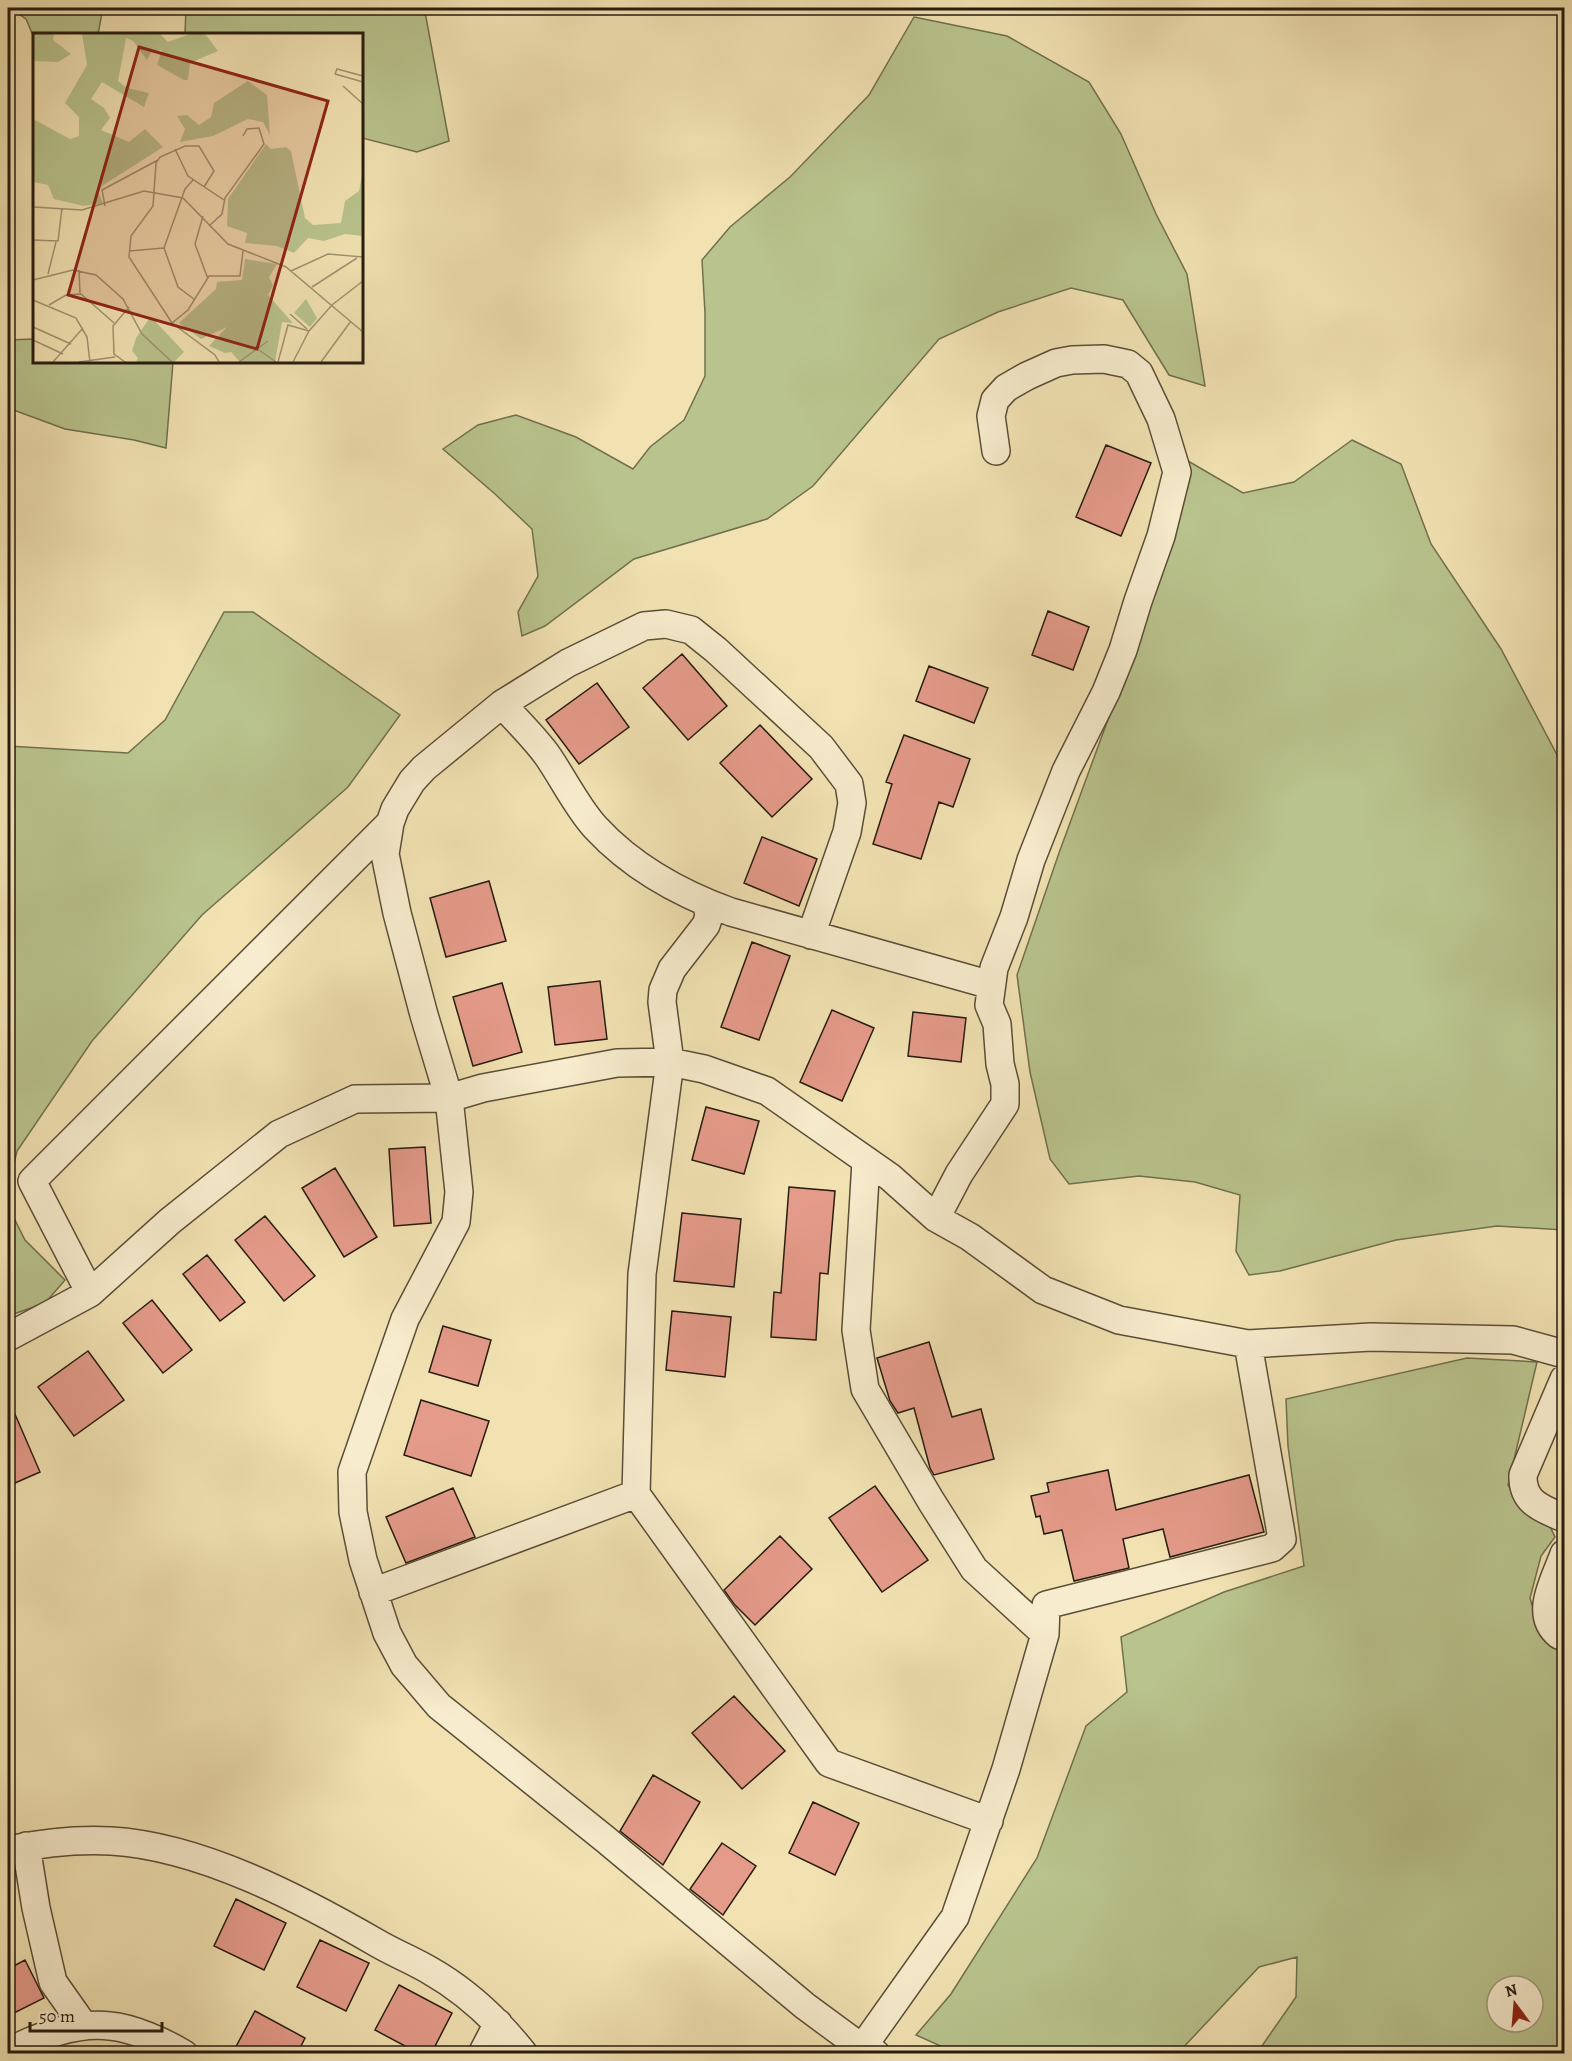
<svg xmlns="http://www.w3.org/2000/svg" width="1572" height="2061" font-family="Alegreya,serif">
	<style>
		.green { fill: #b9c38d; stroke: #70704e; stroke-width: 1.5; fill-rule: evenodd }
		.building { fill: #e59b8a; stroke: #271c10; stroke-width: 1.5 }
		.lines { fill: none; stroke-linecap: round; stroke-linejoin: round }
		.minor-casing { stroke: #5a4e38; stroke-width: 30 }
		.minor { stroke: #f7eccd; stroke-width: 27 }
		.inset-road { fill: none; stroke: #a19371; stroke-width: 1.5 }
		.view { fill: #8f2418; fill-opacity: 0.15; stroke: #8f2418; stroke-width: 3 }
		.inset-edge { fill: none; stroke: #271c10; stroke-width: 3 }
	</style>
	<rect width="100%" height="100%" fill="#f2e2b2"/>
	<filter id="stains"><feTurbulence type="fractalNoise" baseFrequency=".00333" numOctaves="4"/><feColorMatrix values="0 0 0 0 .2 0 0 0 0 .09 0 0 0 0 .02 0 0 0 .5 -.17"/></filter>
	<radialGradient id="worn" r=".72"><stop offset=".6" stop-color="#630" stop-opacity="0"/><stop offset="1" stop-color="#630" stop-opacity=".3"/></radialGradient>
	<path class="green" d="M10 8H103L98 34H34V38L26 19Z
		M186 8H430L425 12 449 141 417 152 362 138V34H185Z
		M914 17 1007 36 1089 82 1121 134 1156 214 1187 274 1205 386 1169 375 1123 300 1071 288 998 312 939 339 813 486 767 519 634 559 545 626 522 636 518 612 538 576 532 529 495 494 443 449 478 425 516 415 576 437 633 469 650 447 684 420 705 376V313L702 260 730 227 790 177 869 95Z
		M34 339V362H173L166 448 134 440 65 429 8 408V340Z
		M1352 440 1401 464 1431 544 1501 649 1564 768V1230L1497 1226 1396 1240 1280 1271 1249 1275 1236 1251 1240 1195 1195 1182 1139 1176 1069 1184 1050 1159 1030 1072 1017 975 1059 853 1157 586 1188 461 1243 493 1294 482Z
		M224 612H253L400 715 348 787 202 915 92 1041 17 1151 8 1189V746L128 753 165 720Z
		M8 1206 25 1240 65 1280 45 1303 8 1316Z
		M1467 1358 1537 1362 1508 1485 1519 1504 1546 1518 1555 1537 1541 1556 1530 1598 1538 1626 1564 1648V2053H1257L1296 1997 1297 1957 1259 1967 1178 2053H956L916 2035 951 1994 1037 1858 1086 1726 1127 1692 1121 1637 1224 1592 1304 1566 1288 1446 1286 1399ZM1497 1986H1533V2022H1497Z"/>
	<path class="building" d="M1106 445 1151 463 1121 536 1076 517Z
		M1048 611 1089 627 1073 670 1032 655Z
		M682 654 727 706 688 740 643 688Z
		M929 666 988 688 974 723 916 701Z
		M597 683 629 727 579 764 546 720Z
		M760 725 812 779 772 817 720 763Z
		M904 735 970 759 953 807 939 802 921 859 873 844 892 784 886 782Z
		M762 837 817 859 799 906 744 883Z
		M489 881 506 941 446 957 430 898Z
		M752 942 790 956 759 1040 721 1027Z
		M600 981 607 1039 555 1045 548 987Z
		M502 983 522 1052 473 1066 453 997Z
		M832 1010 874 1028 842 1101 800 1082Z
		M913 1012 966 1018 961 1062 908 1056Z
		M706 1107 759 1121 744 1174 692 1160Z
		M425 1147 431 1223 394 1226 389 1149Z
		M335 1168 377 1237 344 1257 302 1188Z
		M789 1187 835 1191 828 1274 820 1273 816 1340 771 1337 774 1292 781 1293Z
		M682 1213 741 1219 734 1287 674 1281Z
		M265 1216 315 1276 284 1301 235 1240Z
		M207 1255 245 1302 220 1321 183 1274Z
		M152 1300 192 1350 163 1373 123 1323Z
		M672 1311 731 1317 725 1377 666 1370Z
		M443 1326 491 1340 478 1386 429 1372Z
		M929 1342 952 1417 981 1409 994 1459 934 1475 930 1468 914 1408 898 1413 890 1401 877 1358Z
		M88 1351 124 1400 74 1436 38 1387Z
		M8 1398 40 1472 8 1486Z
		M421 1400 489 1421 471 1476 404 1455Z
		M1108 1470 1116 1510 1249 1475 1264 1532 1170 1557 1163 1529 1123 1539 1129 1568 1074 1581 1062 1530 1044 1534 1040 1516 1036 1517 1031 1496 1049 1492 1047 1483Z
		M875 1486 928 1560 882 1592 829 1518Z
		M453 1488 475 1537 406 1563 386 1517Z
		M780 1536 812 1569 755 1625 734 1604 724 1590Z
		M734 1696 785 1751 742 1789 692 1733Z
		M653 1775 700 1802 663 1865 620 1831Z
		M813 1802 859 1823 835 1875 789 1853Z
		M722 1843 756 1866 723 1915 690 1889Z
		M236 1899 286 1923 264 1970 214 1946Z
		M320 1940 369 1963 346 2011 297 1987Z
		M25 1960 44 1998 8 2016V1969Z
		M399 1985 452 2013 431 2054H420L375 2030Z
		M255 2011 305 2038 297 2054H232Z"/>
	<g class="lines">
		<defs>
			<path id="minor" d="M502 704C517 721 534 737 547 755 563 778 578 809 596 828 633 868 681 894 731 912L991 985
				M707 904 709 916 706 925 672 969 663 990 662 1002 670 1062 642 1274 636 1494 829 1763 989 1821
				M811 935 847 832 852 803 849 784 821 747 716 650 691 630 666 624 644 626 568 663 502 704 424 768 412 781 395 809 390 823 385 854 397 913 424 1015 449 1098 459 1192 456 1222 405 1319 352 1472 353 1512 363 1560 387 1633 404 1665 439 1706 605 1839 805 2006 862 2048 876 2054
				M866 1161 856 1330 865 1389 931 1501 974 1569 1045 1634
				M936 1218 959 1174 1005 1104V1084L1000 1064 997 1024 989 1005 994 968 1014 917 1031 860 1066 771 1106 692 1123 650 1138 601 1161 536 1177 472 1161 419 1139 373 1128 364 1104 359 1072 360 1056 363 1027 376 1006 388 995 400 991 416 996 451
				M90 1293 32 1181 390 823
				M8 1337 90 1293 170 1221 279 1134 355 1099 449 1098 483 1088 617 1063 670 1062 704 1069 767 1091 890 1177 936 1218 970 1237 1043 1290 1119 1320 1248 1344 1371 1337 1513 1340 1564 1354
				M1564 1379 1523 1475C1522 1503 1543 1509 1564 1518
				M373 1592 636 1494
				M1559 1635C1533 1614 1555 1580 1564 1554
				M26 1846 36 1908 53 1982 84 2026
				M8 1850C42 1843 76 1839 111 1841 200 1846 301 1899 377 1943 394 1953 412 1960 429 1970 466 1991 498 2021 524 2054
				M862 2048 955 1917 1006 1769 1045 1634 1046 1605 1272 1548 1282 1539 1248 1344
				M8 2052C37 2037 76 2022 110 2026 133 2028 164 2042 184 2054
				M482 2054 498 2023"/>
		</defs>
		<use href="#minor" class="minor-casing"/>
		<use href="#minor" class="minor"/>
	</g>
	<g transform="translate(33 33)">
		<rect width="330" height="330" fill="#f2e2b2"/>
		<path d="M0 1H21L20 7 38 21 25 29 0 28ZM49 1H127L135 9 157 1H172L185 18 157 30 155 47H151L124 32 129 17 118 19 114 27 100 8 93 5 85 48 94 55 116 60 111 74 69 49 58 66 71 75 77 85 68 97 96 109 112 96 130 114 69 153 65 159 70 170 51 173 21 166 15 152 0 149V86L37 106 46 103V84L32 70 54 32ZM215 48 234 62 237 102 230 89 215 86 180 103 147 109 152 96 144 83 154 82 166 92 178 84 181 70ZM233 111 238 116 253 114 258 118 272 185 280 192 308 190 312 168 326 158 330 138V203L312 201 291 208 275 205 261 220 244 213 212 210 214 200 194 193 195 166ZM212 226 244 231 236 244 240 252 235 262 260 290 249 289 242 329H207L198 319 192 320 176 313 194 294 168 306 146 290 183 256 184 249 209 247ZM273 266 284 285 277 294 261 280ZM116 286 121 287 151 319 141 329H103L105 325 99 318 103 305Z" fill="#b9c38d"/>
		<path class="inset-road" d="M302 41 304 36 330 43M302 41 330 49M310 53 330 71M142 116 155 143 191 167M160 147 152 156 131 215 145 254 162 267M171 154 181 138 166 113H152L127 124 123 130 120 173 98 203 96 224 139 290 182 322 186 329M72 173 69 157 125 127M0 174 49 177 111 158 150 165 195 211 253 234 330 299M170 183 162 211 175 246M176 193 189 181 192 165 231 111 226 95 214 96 210 103M0 207 25 208 29 175M96 218 131 215M46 237 47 260M258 238 295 221 330 224M15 241 23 209M0 247 40 237 63 242 90 266 109 301 139 329M279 254 324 225M0 267 43 285 54 304 57 329M16 272 33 262 48 261 81 290M257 281 274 296M139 290 155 277 176 243H207L210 218M0 294 38 311M0 307 30 321M226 317 243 329M20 329 50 295M46 329 82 324M92 329 81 321 80 293 96 274M206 329 235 308M245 329 255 292 276 298M260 329 276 298 299 272 330 248M288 329 318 288"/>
		<path class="view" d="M106 14 295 68 224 316 35 262Z"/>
		<rect width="330" height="330" class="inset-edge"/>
	</g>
	<rect width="1572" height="2061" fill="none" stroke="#f2e2b2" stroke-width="30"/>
	<rect x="9" y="9" width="1554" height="2043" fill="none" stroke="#271c10" stroke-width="3"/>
	<rect x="15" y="15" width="1542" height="2031" fill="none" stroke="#271c10" stroke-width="1.5"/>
	<g transform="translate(1515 2004) rotate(344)"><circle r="28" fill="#f7eccd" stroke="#a49981" stroke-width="1.5"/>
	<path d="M0-4.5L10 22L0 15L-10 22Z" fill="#8f2418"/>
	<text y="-9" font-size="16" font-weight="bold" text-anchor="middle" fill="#271c10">N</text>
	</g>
	<path d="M30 2022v9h132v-9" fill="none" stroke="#271c10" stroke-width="3"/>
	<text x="39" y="2022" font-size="18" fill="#271c10" stroke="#f7eccd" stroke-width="4.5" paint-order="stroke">50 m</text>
	<rect width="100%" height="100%" filter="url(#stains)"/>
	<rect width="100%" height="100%" fill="url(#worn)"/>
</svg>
